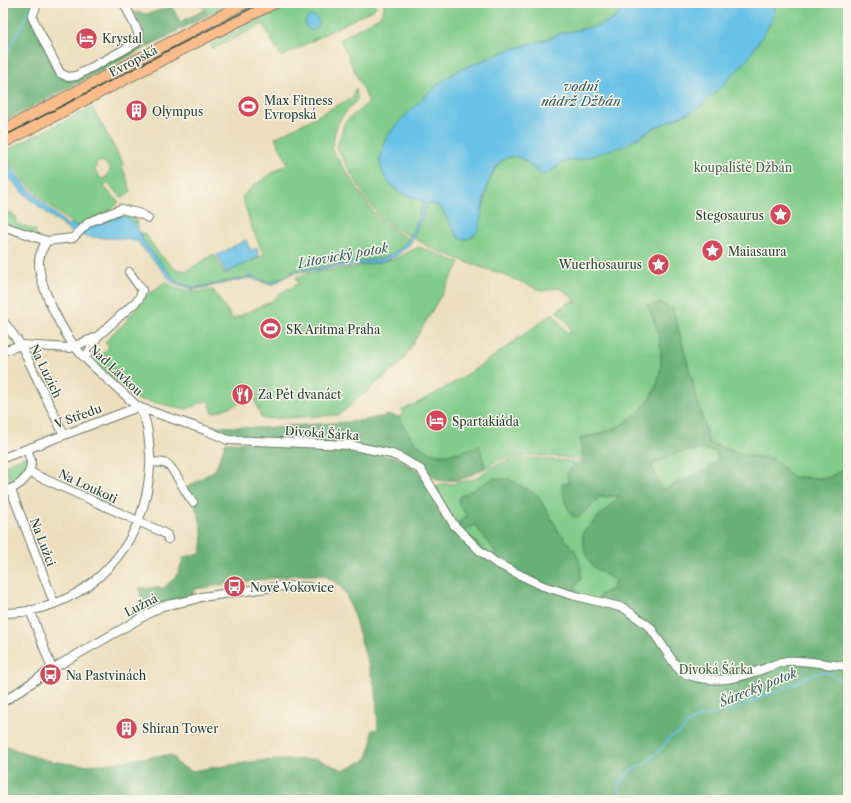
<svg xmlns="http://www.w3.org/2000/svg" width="851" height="803" font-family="'Libre Caslon Text',serif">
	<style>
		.green { fill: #81cc8a; stroke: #50845f; fill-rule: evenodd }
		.forest { fill: #68b076; stroke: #447655; fill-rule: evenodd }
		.water { fill: #68c1e6; stroke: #447f8d }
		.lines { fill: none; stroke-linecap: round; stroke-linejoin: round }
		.stream { stroke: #68c1e6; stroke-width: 1.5 }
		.minor-casing { stroke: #677664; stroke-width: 10 }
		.major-casing { stroke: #677664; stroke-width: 12 }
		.minor { stroke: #fff; stroke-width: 8 }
		.major { stroke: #fabc8b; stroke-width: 10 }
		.tram { stroke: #1f3d34; stroke-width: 1 }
		.labels { text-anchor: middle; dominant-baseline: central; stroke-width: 3; stroke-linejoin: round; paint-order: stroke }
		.poi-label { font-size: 12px; fill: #1f3d34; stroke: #fbf7ec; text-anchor: start }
		.street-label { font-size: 12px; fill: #1f3d34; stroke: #fbf7ec }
		.park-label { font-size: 12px; fill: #38614a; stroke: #fbf7ec }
		.water-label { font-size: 13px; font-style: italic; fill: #315e60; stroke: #fbf7ec }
	</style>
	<rect width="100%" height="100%" fill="#fbf7ec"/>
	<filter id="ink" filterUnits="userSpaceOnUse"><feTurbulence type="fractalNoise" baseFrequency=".025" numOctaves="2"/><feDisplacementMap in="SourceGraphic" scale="8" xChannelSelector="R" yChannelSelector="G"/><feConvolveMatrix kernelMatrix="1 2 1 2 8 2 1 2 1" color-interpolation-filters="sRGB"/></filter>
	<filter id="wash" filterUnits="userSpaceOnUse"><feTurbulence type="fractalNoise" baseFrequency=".012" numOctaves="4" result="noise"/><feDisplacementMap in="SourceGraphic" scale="16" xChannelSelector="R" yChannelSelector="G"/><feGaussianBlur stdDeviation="0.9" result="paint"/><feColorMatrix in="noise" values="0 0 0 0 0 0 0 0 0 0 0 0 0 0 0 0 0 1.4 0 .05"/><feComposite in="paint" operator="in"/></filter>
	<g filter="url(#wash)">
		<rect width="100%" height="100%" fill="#eddfbe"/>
		<path class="green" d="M201 3H231L208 15Z
			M291 3H375L376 6 374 9 281 57 263 24 213 49 211 44Z
			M384 3H628L614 19 597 26 562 33 542 41 511 49 459 70 443 80 421 100 396 125 385 140 380 160 381 167 393 187 399 192 424 202 410 236 390 226 380 218 364 194 349 170 337 147 345 122 369 102 340 39 379 17 384 9Z
			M776 3H848V467L827 478 793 477 773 458 749 456 709 443 673 309 661 303 647 305C652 315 657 326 659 337 670 395 636 429 580 438L583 460C563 457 524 453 505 458 498 460 491 465 485 468L479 445C440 462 418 457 399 417L404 413 401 410C457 387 504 348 553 313L567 333H571L568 323 556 311 571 301 577 303 566 292 562 289 555 288 543 291 497 272 477 266 430 248 413 237 428 203 438 206 441 208 459 238 482 212 489 181 498 164 506 158 515 156 523 159 541 174C544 173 548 173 551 171 562 166 563 158 578 160L636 139 652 129 676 118 772 21Z
			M356 88 357 100C337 121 336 122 332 150L378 219 388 227 409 239C401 250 393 255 380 259L298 270 270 283 253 277 195 288 178 283 156 258 143 240 140 232 145 234 159 254 175 269 186 271 214 254 224 274 264 255 252 228 242 197 253 186 288 163 275 138 352 98Z
			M92 107 124 165 122 166 131 191 123 198 107 183 104 187 119 202 112 209 77 227C48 207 22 182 3 152ZM99 161 101 163 103 161 111 170 107 174 108 175 102 180 94 169 97 167 95 164Z
			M3 199 6 203 4 211 13 214V216L17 217 15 223 36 230V234L3 229Z
			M131 213 138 224 137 226 134 224 135 222 120 217 90 227 89 225 114 215 120 216Z
			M419 247 460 263 402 362 339 415 262 419 254 398 213 413 208 400 187 409 136 399 95 362 109 347 105 343 112 334 124 324 146 296 166 281C176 293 198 293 213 290L233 319 272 301 282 292 298 284 296 277 307 273 356 267 394 259Z
			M699 449 716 451 718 458 708 469 662 490 651 465 676 453Z
			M26 456 28 457 27 473 12 486 5 465Z
			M523 458 583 462 579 517 600 497 620 496 583 532C581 554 599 569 615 581L612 589 600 595 597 603 580 599 574 587 576 552 559 532 538 496 509 479 494 478 459 505 467 516 456 524 435 489 439 484H451L474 479 481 475 488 469 501 463 512 459Z
			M475 525 496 553 492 557 464 531Z"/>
		<path class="forest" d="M6 3H35L30 16 67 80 138 45C149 35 140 23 134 12L147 14 172 7 180 22 205 10 208 15 3 122V10Z
			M661 303 673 309 709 443 749 456 773 458 793 477 827 478 848 467V800H3V773L6 771 3 766V744C36 761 74 768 111 763 130 761 149 756 169 755L175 758 176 763 191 771 258 761 317 759 343 770 366 760 372 743V730L378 729 376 691 353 613 345 592 337 583 324 575H296L195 589 192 597 133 620 130 615 144 608 139 588H164L177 575 184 557 200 554C208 532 196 507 186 488L215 470 226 442 336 446 394 457 419 471 456 524 467 516 459 505V497L494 478 509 479 538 496 559 532 576 552 581 567V579L575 587 580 599 597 603 600 595 612 589 615 581C610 577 595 569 592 565 585 557 582 542 583 532L620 496 600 497 579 517 572 516 565 502 562 484 569 483 567 474 572 465 584 464 580 438C636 429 670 395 659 337 657 326 652 315 647 305ZM699 449 716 451 718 458 708 469 662 490 651 465 676 453ZM475 525 496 553 492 557 464 531Z
			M390 415 399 417C418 457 440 462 479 445L485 468 470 476 459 480 444 481 438 480 424 470 391 453 229 437 210 430V426L262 428 359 421Z"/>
		<path class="water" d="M628 3H776L772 21 747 60 721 87 697 109 652 129 626 145 578 160C564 158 556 169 545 175 534 172 529 160 517 157 488 151 482 210 479 229 474 237 468 241 459 238L441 208 438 206 428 203 410 244 396 256 381 262 297 272 291 274 272 285 249 278 198 289H191L173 283 136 240 134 241C114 236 91 240 72 233 55 219 9 186 3 166 2 163 3 158 3 154 18 182 44 204 68 225L72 223 78 228C93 227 108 220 123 216L135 222 134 224 137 226 143 240 156 258 178 283 195 288 248 277H253L270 283 298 270 380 259C411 249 413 229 424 202L399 192 393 187 386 179 381 168 380 160 385 140 396 125 421 100 443 80 459 70 511 49 542 41 562 33 597 26 614 19Z
			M305 23a7 7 0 1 1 14 0a7 7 0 1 1-14 0Z
			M246 240 251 251 257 248 259 257 226 273 217 255Z"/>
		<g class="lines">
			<path class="stream" d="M3 61 33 3
				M621 800 619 783 631 770 643 765 651 757 661 749 670 738 682 731 688 723 699 717 731 710 787 687 812 674 823 672 831 673 839 679 848 680"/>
		</g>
	</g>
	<g filter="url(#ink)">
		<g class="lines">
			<defs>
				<path id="minor" d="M37 4 32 17 60 73 68 77 76 76 136 43 139 38 138 32 124 3
					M3 226 47 241 73 238 89 222 121 209 141 214 148 218
					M3 321 21 345 64 435
					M3 351 21 345 70 348 97 337
					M85 358 97 337 139 299 142 290 129 272
					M138 407 208 431 228 440 349 445 392 454 403 459 421 470 454 525 479 550 496 563 543 586 572 595 624 608 650 627 676 666C683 674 690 676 700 678 725 683 743 676 766 668 773 665 780 662 787 661 808 659 827 666 848 666
					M3 458 138 407
					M151 462C156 462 162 462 167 464 175 469 185 493 193 502
					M29 472 160 531 167 535 168 539
					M11 490 54 603
					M3 491C17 489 32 477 31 461 30 457 28 453 27 449
					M30 610 52 669
					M3 613C75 613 134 561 147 491 149 479 151 467 150 455 149 440 148 423 141 410 122 391 99 373 81 354 64 336 38 286 39 260 40 253 43 247 47 241
					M3 702 52 669 162 606 192 600 201 597 282 586 310 587"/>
				<path id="major" d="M3 130 245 3
					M3 143 185 48 275 3"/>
			</defs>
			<use href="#minor" class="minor-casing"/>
			<use href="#major" class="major-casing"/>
			<use href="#minor" class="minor"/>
			<use href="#major" class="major"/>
			<path class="tram" d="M3 137 260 3"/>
		</g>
	</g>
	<defs>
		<symbol id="hotel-disc" viewBox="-11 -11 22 22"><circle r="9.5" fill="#d1495b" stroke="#fbf7ec"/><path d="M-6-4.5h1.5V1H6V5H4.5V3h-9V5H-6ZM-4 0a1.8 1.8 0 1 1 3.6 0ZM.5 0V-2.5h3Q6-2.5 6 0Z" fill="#fff"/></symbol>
		<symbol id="stadium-disc" viewBox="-11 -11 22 22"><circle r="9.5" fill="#d1495b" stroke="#fbf7ec"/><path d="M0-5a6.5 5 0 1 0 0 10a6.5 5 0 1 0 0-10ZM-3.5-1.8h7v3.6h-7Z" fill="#fff"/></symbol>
		<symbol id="building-disc" viewBox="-11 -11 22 22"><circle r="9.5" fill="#d1495b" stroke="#fbf7ec"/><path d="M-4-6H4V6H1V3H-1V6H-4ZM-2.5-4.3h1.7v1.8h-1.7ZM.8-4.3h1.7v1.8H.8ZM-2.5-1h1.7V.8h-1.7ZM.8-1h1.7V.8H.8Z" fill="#fff"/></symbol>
		<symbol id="sight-disc" viewBox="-11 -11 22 22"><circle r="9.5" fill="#d1495b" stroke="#fbf7ec"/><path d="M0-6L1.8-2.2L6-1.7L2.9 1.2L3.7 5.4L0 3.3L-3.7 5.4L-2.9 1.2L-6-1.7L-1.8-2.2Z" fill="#fff"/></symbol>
		<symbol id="restaurant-disc" viewBox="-11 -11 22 22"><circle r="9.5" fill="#d1495b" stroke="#fbf7ec"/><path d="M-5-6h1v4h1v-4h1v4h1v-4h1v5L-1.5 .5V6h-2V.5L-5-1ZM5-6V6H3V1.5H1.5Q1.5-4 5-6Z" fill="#fff"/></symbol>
		<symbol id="bus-disc" viewBox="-11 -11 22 22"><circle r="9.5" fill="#d1495b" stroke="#fbf7ec"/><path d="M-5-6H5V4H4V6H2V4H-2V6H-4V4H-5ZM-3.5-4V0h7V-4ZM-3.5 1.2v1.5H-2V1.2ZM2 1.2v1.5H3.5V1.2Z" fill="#fff"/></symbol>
	</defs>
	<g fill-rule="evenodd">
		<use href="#hotel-disc" x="74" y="26" width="25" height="25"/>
		<use href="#stadium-disc" x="236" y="94" width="25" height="25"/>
		<use href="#building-disc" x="124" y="98" width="25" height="25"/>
		<use href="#sight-disc" x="768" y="202" width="25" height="25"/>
		<use href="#sight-disc" x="700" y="238" width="25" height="25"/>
		<use href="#sight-disc" x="646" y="252" width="25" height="25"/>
		<use href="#stadium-disc" x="258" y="316" width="25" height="25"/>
		<use href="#restaurant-disc" x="230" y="382" width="25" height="25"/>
		<use href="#hotel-disc" x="424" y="408" width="25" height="25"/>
		<use href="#bus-disc" x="222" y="574" width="25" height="25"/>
		<use href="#bus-disc" x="38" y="662" width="25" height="25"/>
		<use href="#building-disc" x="114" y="716" width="25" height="25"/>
	</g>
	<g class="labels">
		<g class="poi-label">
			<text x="102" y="38">Krystal</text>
			<text x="264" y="100">Max Fitness<tspan x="264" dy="14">Evropská</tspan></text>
			<text x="152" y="111">Olympus</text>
			<text x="764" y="215" text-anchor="end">Stegosaurus</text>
			<text x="728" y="251">Maiasaura</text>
			<text x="642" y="264" text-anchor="end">Wuerhosaurus</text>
			<text x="286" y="329">SK Aritma Praha</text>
			<text x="258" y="394">Za Pět dvanáct</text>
			<text x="452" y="421">Spartakiáda</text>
			<text x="250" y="587">Nové Vokovice</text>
			<text x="66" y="675">Na Pastvinách</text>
			<text x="142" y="728">Shiran Tower</text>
		</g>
		<g class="street-label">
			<text transform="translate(133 61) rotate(-28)">Evropská</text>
			<text transform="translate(116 370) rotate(43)">Nad Lávkou</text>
			<text transform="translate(46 371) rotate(64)">Na Luzích</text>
			<text transform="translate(78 416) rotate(-20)">V Středu</text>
			<text transform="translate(322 433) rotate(4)">Divoká Šárka</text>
			<text transform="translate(88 486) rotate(25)">Na Loukoti</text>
			<text transform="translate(43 542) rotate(69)">Na Lužci</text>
			<text transform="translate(141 605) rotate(-27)">Lužná</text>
		</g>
		<g class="park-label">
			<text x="743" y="167">koupaliště Džbán</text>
			<text x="716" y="669">Divoká Šárka</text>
		</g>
		<g class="water-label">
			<text x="581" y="86">vodní<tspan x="581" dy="15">nádrž Džbán</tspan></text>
			<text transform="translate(343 255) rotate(-10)">Litovický potok</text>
			<text transform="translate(758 687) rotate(-22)">Šárecký potok</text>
		</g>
	</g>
	<rect width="851" height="803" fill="none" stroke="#fbf7ec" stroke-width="16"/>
</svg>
